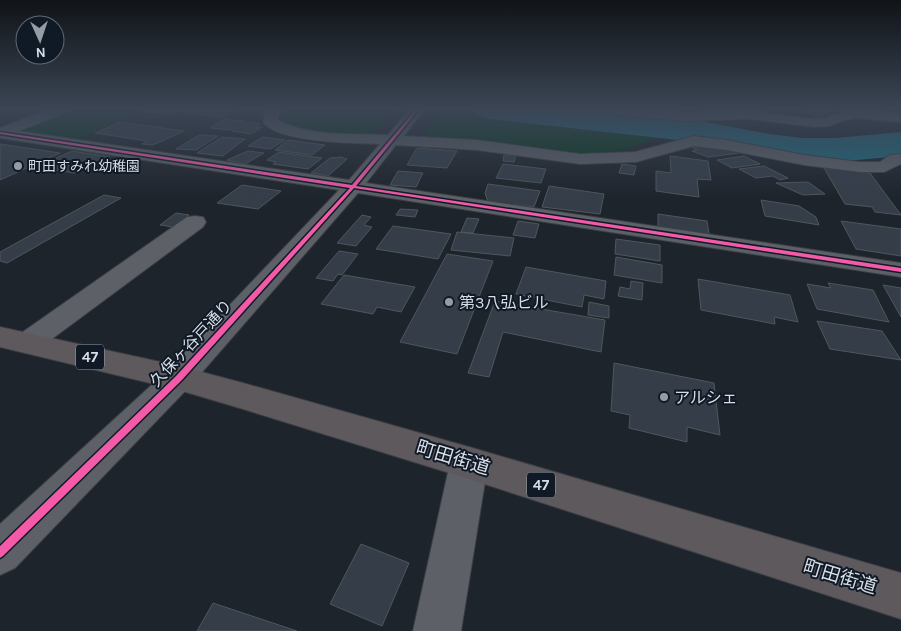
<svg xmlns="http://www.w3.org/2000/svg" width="901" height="631" font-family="Karla,'Noto Sans JP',sans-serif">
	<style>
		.green { fill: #073a1e }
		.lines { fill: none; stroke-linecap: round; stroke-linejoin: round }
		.river { fill: #206a7e; fill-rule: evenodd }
		.building { fill: #343d48; stroke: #51565c }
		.minor-casing { stroke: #3b3f45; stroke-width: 2 }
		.major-casing { stroke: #3b3f45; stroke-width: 2 }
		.minor { fill: #5d6167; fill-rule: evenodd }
		.major { fill: #5d595d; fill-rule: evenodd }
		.cycleway-casing { stroke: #101a26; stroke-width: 3 }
		.cycleway { fill: #f35aa7; fill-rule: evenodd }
		.poi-dot { fill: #969ca5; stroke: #101a26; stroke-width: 2 }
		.labels { text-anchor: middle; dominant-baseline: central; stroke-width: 4; stroke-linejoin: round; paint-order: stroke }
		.far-poi-label { font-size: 14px; fill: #d7dde6; stroke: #101a26; text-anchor: start }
		.shield { fill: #101a26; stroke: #9ba2ac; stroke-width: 1 }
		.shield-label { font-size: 15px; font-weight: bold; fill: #d7dde6 }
		.poi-label { font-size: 16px; fill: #d7dde6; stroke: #101a26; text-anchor: start }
		.street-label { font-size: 16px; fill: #d7dde6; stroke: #101a26 }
		.near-street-label { font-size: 19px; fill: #d7dde6; stroke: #101a26 }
	</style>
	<rect width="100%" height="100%" fill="#1e242b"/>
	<path class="green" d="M69 109H144L75 140 20 132 23 128Z
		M282 109H395L369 138C345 136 302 135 282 122Z
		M441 111 674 132 626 149 600 154H578L512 143 422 137Z"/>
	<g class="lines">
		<path class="river" d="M474 109H588L695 120 770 134 803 138H835L901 132V156L835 162H803L770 158 695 142 490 119 478 116Z"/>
	</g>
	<path class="building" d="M150 109H183L172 114 144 112Z
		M193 109H236L222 117 184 113Z
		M802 109H832L835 111H827L829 112H823L827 114H820L824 116H815Z
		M224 119 244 121 231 130 210 128Z
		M120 122 184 131 153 145 142 144 148 141 95 133Z
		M247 122 260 124 256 127H262L251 134 232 131Z
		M199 135 218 136 196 150 176 149Z
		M222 137 245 139 223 156 197 153Z
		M263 137 285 140 270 149 248 146Z
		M288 140 325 145 312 155 275 150Z
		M0 144 60 153 0 180Z
		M703 146 708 148H730L739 153 708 157 692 151 697 150 692 147Z
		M417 148 457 151 447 168 407 165Z
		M72 151 110 157 74 173 49 169 41 172 30 170Z
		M248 151 264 153 245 164 227 160Z
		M279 152 322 158 308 169 273 164 276 162 267 160Z
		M504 155H516L514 162 503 161Z
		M670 156 708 161 711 180 697 179 699 197 656 191V171L671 173Z
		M744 156 760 164 732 168 717 160Z
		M341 157 347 159 328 176 311 173 330 158Z
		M503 164 546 169 541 183 496 178Z
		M622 164 636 166 634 175 619 173Z
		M764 166 788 178 780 180 773 176 756 178 739 169Z
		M824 168 870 173 901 215 875 212 872 207 845 204Z
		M398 171 423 173 416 187 390 185Z
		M808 182 825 194 803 195 776 183Z
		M488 184 540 191 534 207 488 202 485 193Z
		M242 185 281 191 258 209 217 203Z
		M549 186 604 194 600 214 542 207Z
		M104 195 121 198 7 263 0 261V252Z
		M761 200 799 206 816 217 819 225 765 216Z
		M400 209 418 210 415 217 396 215Z
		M176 213 189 215 173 227 160 225Z
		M658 214 707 221 709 234 658 228Z
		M362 215 371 217 364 225 372 227 356 246 337 243Z
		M467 218 479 219 473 233 461 232Z
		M518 221 539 224 535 238 513 235Z
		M841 221 901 229V256L856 249Z
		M393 226 451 234 438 259 376 249Z
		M457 232 514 238 510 256 451 250Z
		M616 239 660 245V261L615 254Z
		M339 251 358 254 342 275 338 274 333 281 316 278Z
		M447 254 493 261 457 354 400 342Z
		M616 257 662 265V283L614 275Z
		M526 267 606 281 604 299 584 295 582 307 516 294Z
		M344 275 415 287 401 312 377 307 373 314 321 304Z
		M698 279 790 295 798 322 774 317 775 324 701 310Z
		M631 281 643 283 642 300 618 296 620 287 630 289Z
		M828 283 873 290 889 322 817 309 807 284 831 288Z
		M883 285 901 288V317Z
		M495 301 605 320 601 352 503 332 489 377 468 373Z
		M589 302 609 306V318L588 315Z
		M817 321 882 331 901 360 830 349Z
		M614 363 714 383 720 435 687 427V442L629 428 630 415 611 411Z
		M361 544 409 563 382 626 330 604Z
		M213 603 297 631H197Z"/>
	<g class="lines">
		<defs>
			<path id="minor" d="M49 109H69L67 112 19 131 349 180 380 144C354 143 278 143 263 122L266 109H280L278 120C310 137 352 133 388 135L410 109H425L404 136 477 140 580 154 635 152 694 136 727 140 804 155 860 162H880L890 155 901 154V164L884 172H860L804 165 727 150 694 146 636 162 580 164 477 150 396 145 366 183 901 263V277L358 193 190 386 15 568 0 575V524L168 370 339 190 0 138V128Z
				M594 109H647L684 113 750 111 814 119 826 118 833 114 855 110 901 114V122L855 118 842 121 829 126 814 127 750 119 684 121 601 113Z
				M195 216 203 217 206 222 203 227 37 350 27 353 17 350 12 343 17 336 187 217Z
				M469 447 482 452 488 463 461 631H413L450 463 456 452Z"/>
			<path id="major" d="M0 327 179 366 243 383 469 447 901 573V619L469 479 243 409 179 390 0 347Z"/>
		</defs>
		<use href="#minor" class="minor-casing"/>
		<use href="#major" class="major-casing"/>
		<use href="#minor" class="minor"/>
		<use href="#major" class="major"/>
		<defs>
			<path id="cycleway" d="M416 109H419L356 186 901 268V272L354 188 182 380 3 556 0 558V546L176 376 350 188 0 134V132L352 185Z"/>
		</defs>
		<use href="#cycleway" class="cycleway-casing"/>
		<use href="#cycleway" class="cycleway"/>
	</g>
	<linearGradient id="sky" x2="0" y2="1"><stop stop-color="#101418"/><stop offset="0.55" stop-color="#3b4555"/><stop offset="1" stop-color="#3b4555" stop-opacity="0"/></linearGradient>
	<rect width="901" height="198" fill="url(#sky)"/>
	<g class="poi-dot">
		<circle cx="18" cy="166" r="5"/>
		<circle cx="449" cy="302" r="5"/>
		<circle cx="664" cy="397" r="5"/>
	</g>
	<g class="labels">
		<g class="far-poi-label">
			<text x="28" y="166">町田すみれ幼稚園</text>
		</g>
		<g class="shield">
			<rect x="76" y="344.5" width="28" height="25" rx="4"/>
			<rect x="527" y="472.5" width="28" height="25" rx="4"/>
		</g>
		<g class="shield-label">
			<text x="90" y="357">47</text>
			<text x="541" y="485">47</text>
		</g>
		<g class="poi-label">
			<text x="459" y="302">第3八弘ビル</text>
			<text x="674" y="397">アルシェ</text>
		</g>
		<g class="street-label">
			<text transform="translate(191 343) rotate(-47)">久保ヶ谷戸通り</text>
		</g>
		<g class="near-street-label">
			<text transform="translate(453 458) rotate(17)">町田街道</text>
			<text transform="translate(840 577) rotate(17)">町田街道</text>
		</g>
	</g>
	<g transform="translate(40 40) rotate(177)"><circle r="24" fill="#101a26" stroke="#606873"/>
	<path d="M0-4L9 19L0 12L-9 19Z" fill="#969ca5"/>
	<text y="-8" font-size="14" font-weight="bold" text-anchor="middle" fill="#d7dde6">N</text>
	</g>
</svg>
